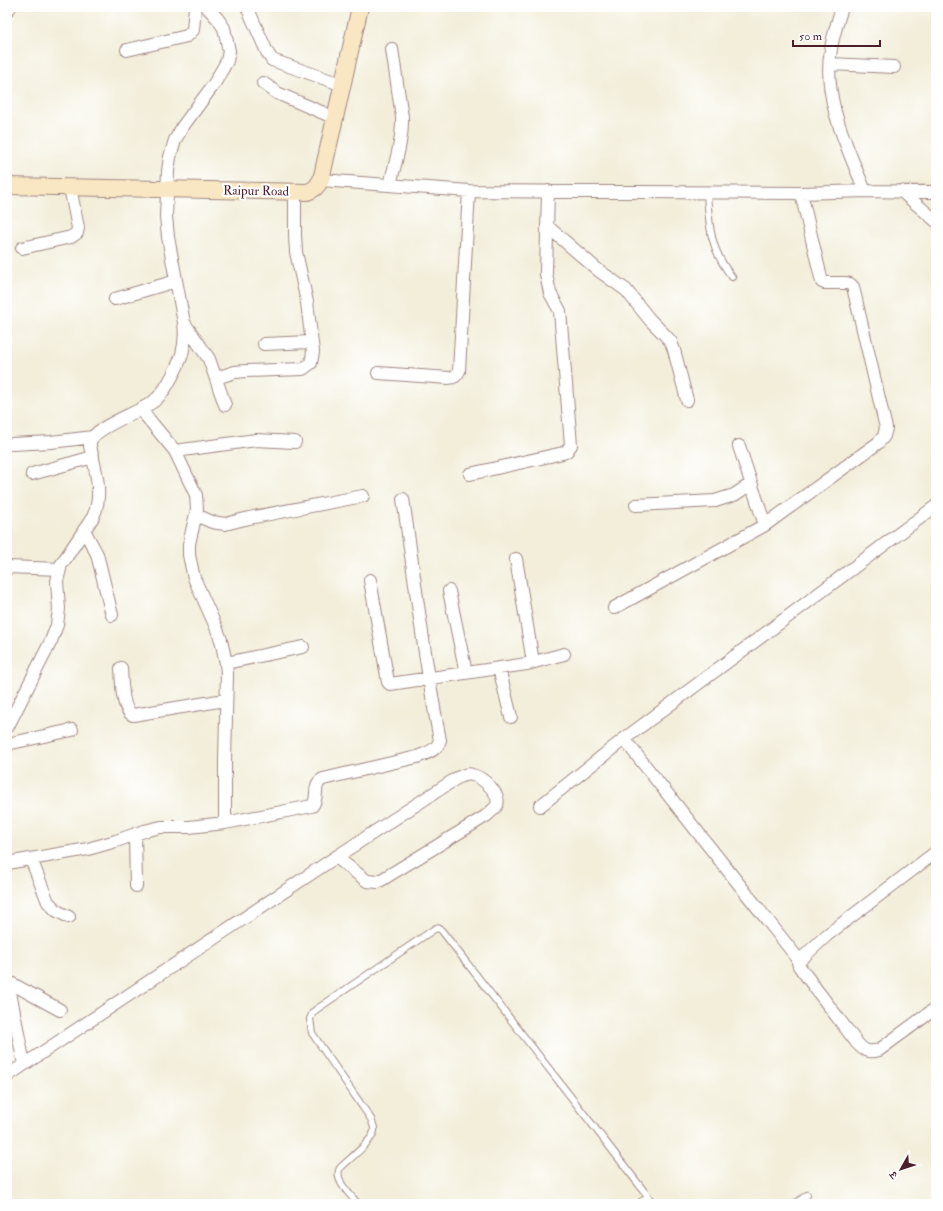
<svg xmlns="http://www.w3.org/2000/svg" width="943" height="1211" font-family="'IM FELL Double Pica','Noto Serif Devanagari',serif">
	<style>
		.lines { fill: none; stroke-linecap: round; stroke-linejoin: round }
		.service-casing { stroke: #9e8682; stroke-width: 8 }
		.minor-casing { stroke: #9e8682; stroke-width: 14 }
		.tertiary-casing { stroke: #9e8682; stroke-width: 16 }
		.secondary-casing { stroke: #9e8682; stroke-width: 18 }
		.service { stroke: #fff; stroke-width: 6 }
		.minor { stroke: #fff; stroke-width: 12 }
		.tertiary { stroke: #fff; stroke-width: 14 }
		.secondary { stroke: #f9e7c3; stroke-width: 16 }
		.labels { text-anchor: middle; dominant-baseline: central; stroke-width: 4; stroke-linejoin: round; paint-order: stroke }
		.street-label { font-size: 13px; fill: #4a1f2b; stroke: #fff }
	</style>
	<rect width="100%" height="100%" fill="#fff"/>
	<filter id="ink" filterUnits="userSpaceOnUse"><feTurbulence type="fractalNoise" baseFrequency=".025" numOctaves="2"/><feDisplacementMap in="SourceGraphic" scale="8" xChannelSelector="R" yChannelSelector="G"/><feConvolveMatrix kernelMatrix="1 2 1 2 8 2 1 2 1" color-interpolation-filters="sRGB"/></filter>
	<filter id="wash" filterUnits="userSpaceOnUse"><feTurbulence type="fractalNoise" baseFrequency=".012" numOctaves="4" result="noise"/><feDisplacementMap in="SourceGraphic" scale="16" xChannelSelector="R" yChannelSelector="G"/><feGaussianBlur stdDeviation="0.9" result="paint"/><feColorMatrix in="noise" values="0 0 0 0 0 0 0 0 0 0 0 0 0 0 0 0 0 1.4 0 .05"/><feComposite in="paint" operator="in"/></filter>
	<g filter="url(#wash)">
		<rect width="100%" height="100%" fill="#f3eeda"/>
	</g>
	<g filter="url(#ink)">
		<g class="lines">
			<defs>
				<path id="service" d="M707 192C709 227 710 249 732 277
					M358 1204C351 1195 333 1180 340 1168 347 1161 373 1141 374 1131 375 1127 372 1123 371 1119L312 1033 310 1019 313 1012 317 1009 436 928 440 929 442 931 654 1204
					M638 1204 648 1197
					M795 1204 807 1195"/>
				<path id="minor" d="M247 7 267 52 272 60 343 85
					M842 7C838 21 833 35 831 49 822 98 847 146 865 191
					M127 50 187 36 193 30 195 7
					M830 64 894 67
					M263 83 277 93 335 118
					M321 180 469 191 801 193 865 191 936 192
					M390 185C395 163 403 140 402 117L392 49
					M901 191 936 221
					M547 226 598 270 626 290 650 320 665 335 671 342 674 350 687 400
					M22 248 71 237 77 233 78 228 70 187
					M115 299 176 281
					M185 324 209 359 225 405
					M264 344 311 342
					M378 373 449 378C454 378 457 376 459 371L469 191
					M216 378 235 372 246 371 303 369 311 363 313 352 307 302 296 252 295 235V192
					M12 444 51 442 93 437
					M739 446 765 525
					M175 451 256 440 295 442
					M32 474 93 457
					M470 474 563 453 567 451 571 445 560 311 550 293 546 274 548 191
					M636 505 715 501 734 495 751 484
					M196 515 212 522 225 524 249 518 363 496
					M84 530 97 554 112 615
					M516 559 533 662
					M7 567 60 569
					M370 580 388 682 390 684 527 664 564 654
					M449 591 466 673
					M614 608 765 525 878 443 884 436 886 428 853 287 850 284 846 283H825L822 282 801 193
					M226 663 303 647
					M121 668C122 680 121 710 133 715L225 700
					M499 668 511 717
					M7 728 51 641 57 625 59 609 57 581 61 565 93 517C104 494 95 469 90 446 90 442 90 440 93 437 103 424 138 413 154 401 161 396 165 389 169 382 181 361 187 347 184 323L168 237 166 216 168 171 170 157 175 140 183 126 214 84 227 61 229 51 224 28 217 18 207 7
					M624 739 799 960
					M7 744 72 730
					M540 806 624 739 936 506
					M225 823 312 806C320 798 311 785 323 779L417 757C426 753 437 751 440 740 424 660 415 580 403 499
					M135 834 136 886
					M936 852 827 935 798 962 799 966 816 989 857 1043C864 1051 869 1053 879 1050L936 1008
					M31 859 48 902 57 911 69 917
					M7 863 88 849 116 841 144 831 161 827H189L225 823V760L227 674 226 663 221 640 216 627 194 578 189 555V544L197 509 196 495 175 451 141 410
					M7 981 60 1010
					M8 982 24 1064
					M7 1076 336 857 457 778C462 776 467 773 472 775 482 777 501 793 497 805 495 809 489 813 486 816L378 882 367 881 336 857"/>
				<path id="tertiary" d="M7 9 9 7"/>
				<path id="secondary" d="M7 186 307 192C314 190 317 187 321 180L360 7"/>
			</defs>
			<use href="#service" class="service-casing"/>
			<use href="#minor" class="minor-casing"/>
			<use href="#tertiary" class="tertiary-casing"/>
			<use href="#secondary" class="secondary-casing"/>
			<use href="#service" class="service"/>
			<use href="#minor" class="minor"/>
			<use href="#tertiary" class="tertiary"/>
			<use href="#secondary" class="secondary"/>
		</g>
	</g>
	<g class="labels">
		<g class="street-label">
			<text transform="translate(256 191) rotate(1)">Raipur Road</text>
		</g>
	</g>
	<rect width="943" height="1211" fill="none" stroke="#fff" stroke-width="24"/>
	<g transform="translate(901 1169) rotate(231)" stroke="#ffffff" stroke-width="3" paint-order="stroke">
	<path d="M0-3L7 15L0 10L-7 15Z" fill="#4a1f2b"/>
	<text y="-6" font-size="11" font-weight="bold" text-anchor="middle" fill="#4a1f2b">उ</text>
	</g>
	<path d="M793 40v6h87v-6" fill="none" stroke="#4a1f2b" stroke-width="2"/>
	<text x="799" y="40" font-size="12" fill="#4a1f2b" stroke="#ffffff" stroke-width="3" paint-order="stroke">50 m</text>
</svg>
